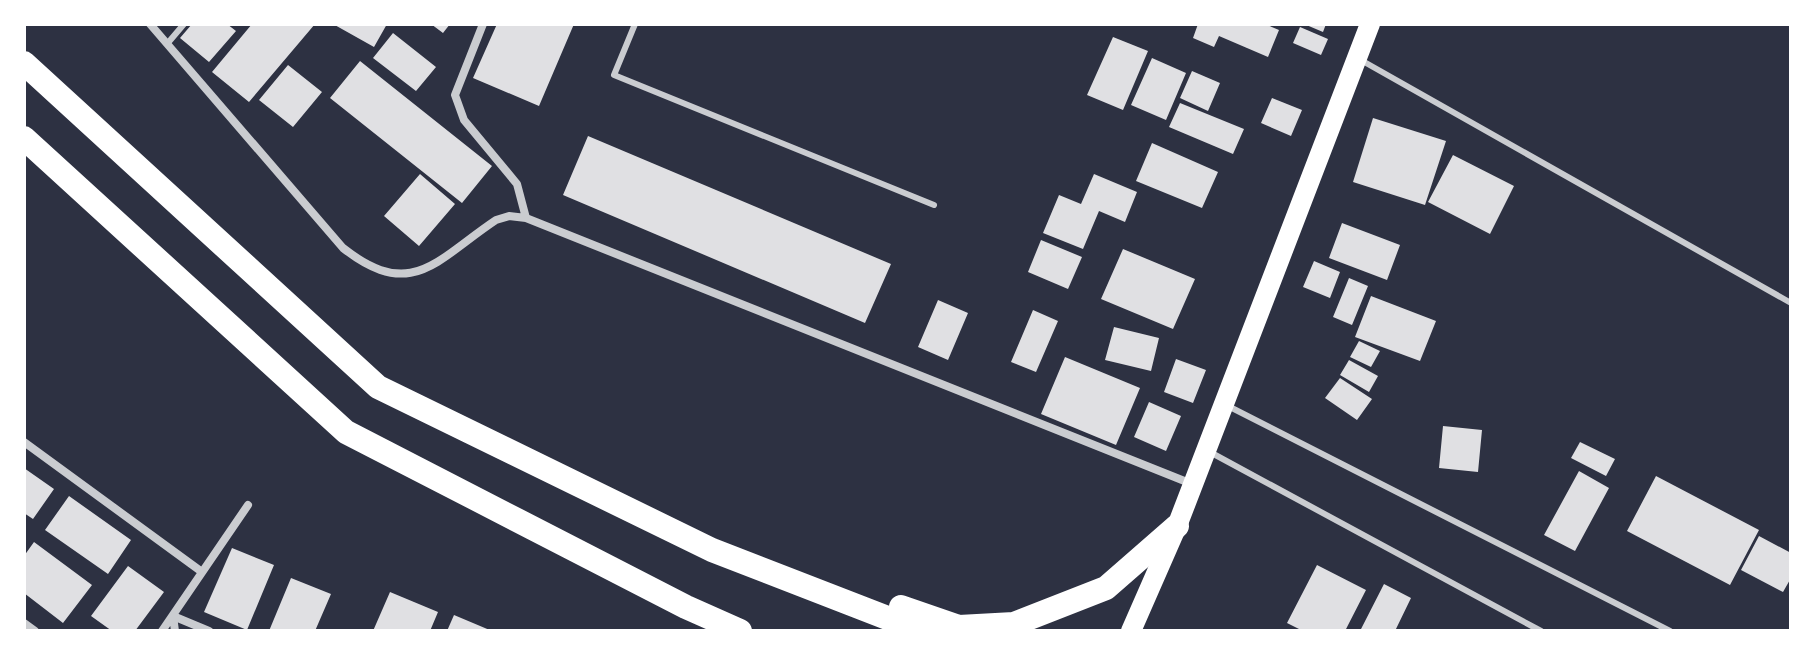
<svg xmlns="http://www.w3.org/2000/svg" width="1815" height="655" font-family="'Space Grotesk',sans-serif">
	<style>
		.building { fill: #e0e0e3 }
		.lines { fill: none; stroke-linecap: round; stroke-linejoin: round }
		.service { stroke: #caccd0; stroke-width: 6 }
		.minor { stroke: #caccd0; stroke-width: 8 }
		.primary { stroke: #fff; stroke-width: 20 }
		.motorway { stroke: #fff; stroke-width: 24 }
	</style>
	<rect width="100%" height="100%" fill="#2d3142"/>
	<path class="building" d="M192 24H227L236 31 209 62 180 38Z
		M252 24H315L249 102 212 72Z
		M333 24H387L374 47Z
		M431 24H450L443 33Z
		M497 24H574L539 106 473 78Z
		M1198 24H1265L1279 30 1268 57 1219 36 1214 47 1193 38Z
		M1304 24H1326L1323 32Z
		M1300 27 1328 39 1321 55 1293 43Z
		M393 33 436 67 416 91 373 58Z
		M1113 37 1148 51 1123 110 1087 95Z
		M1152 58 1186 73 1166 120 1131 105Z
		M360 61 492 166 462 203 330 98Z
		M288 65 322 92 293 127 259 100Z
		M1192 71 1220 83 1208 111 1180 98Z
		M1272 98 1302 110 1291 136 1261 123Z
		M1180 103 1244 129 1233 154 1169 127Z
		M1373 118 1446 141 1425 205 1353 182Z
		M588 136 891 264 865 323 563 195Z
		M1152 143 1218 172 1202 208 1136 181Z
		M1453 155 1514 186 1490 234 1428 202Z
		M420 174 455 204 419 246 384 216Z
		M1094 174 1137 192 1125 222 1099 211 1083 249 1043 233 1059 195 1081 204Z
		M1342 223 1400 245 1387 280 1329 258Z
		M1041 240 1082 257 1068 289 1028 272Z
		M1123 249 1195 279 1173 329 1101 299Z
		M1314 261 1340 272 1330 298 1303 287Z
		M1349 278 1368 286 1352 325 1333 317Z
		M1371 296 1436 321 1420 361 1355 337Z
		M938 300 968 313 948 360 918 347Z
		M1033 310 1058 321 1036 372 1011 362Z
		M1114 327 1159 338 1151 371 1105 360Z
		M1359 341 1380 351 1371 367 1350 357Z
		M1065 357 1140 388 1116 445 1041 414Z
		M1176 359 1206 370 1193 403 1164 392Z
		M1349 360 1378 376 1369 392 1340 375Z
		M1340 378 1372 399 1357 420 1325 398Z
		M1149 402 1181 416 1166 451 1134 437Z
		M1443 426 1482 430 1478 472 1439 468Z
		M1580 442 1615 459 1606 476 1571 458Z
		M24 468 54 489 33 519 24 513Z
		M1579 471 1609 488 1575 551 1544 535Z
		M1656 476 1759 530 1730 585 1627 531Z
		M69 496 131 540 108 574 45 530Z
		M1759 536 1791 553V578L1783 592 1741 570Z
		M34 542 92 585 63 623 24 593V556Z
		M232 548 274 565 247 630 204 612Z
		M1317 565 1366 590 1345 631H1303L1287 623Z
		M128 566 164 592 135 631H112L91 616Z
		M291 578 331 594 315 631H269Z
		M1384 584 1411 598 1395 631H1360Z
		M390 592 438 612 430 631H373Z
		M454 615 492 631H447Z"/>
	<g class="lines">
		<path class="service" d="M635 24 614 75 934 205
			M167 44 184 24
			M1359 59 1791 303
			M1226 405 1670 631
			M1208 451 1541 631"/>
		<path class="minor" d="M150 24 343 248C412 302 436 260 496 220L509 216 526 218 1192 484
			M483 24 455 95 464 120 517 184 526 218
			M24 442 202 572
			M24 623 35 631
			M162 631 248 505
			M175 631 173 616 209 631"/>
		<path class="primary" d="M1131 631 1177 526 1370 24"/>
		<path class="motorway" d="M24 63 378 387 712 550 921 631
			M24 138 346 432 686 607 740 631
			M901 607 959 627 1014 624 1106 588 1177 526"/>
	</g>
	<rect width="1815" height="655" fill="none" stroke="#ffffff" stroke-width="52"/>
</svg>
